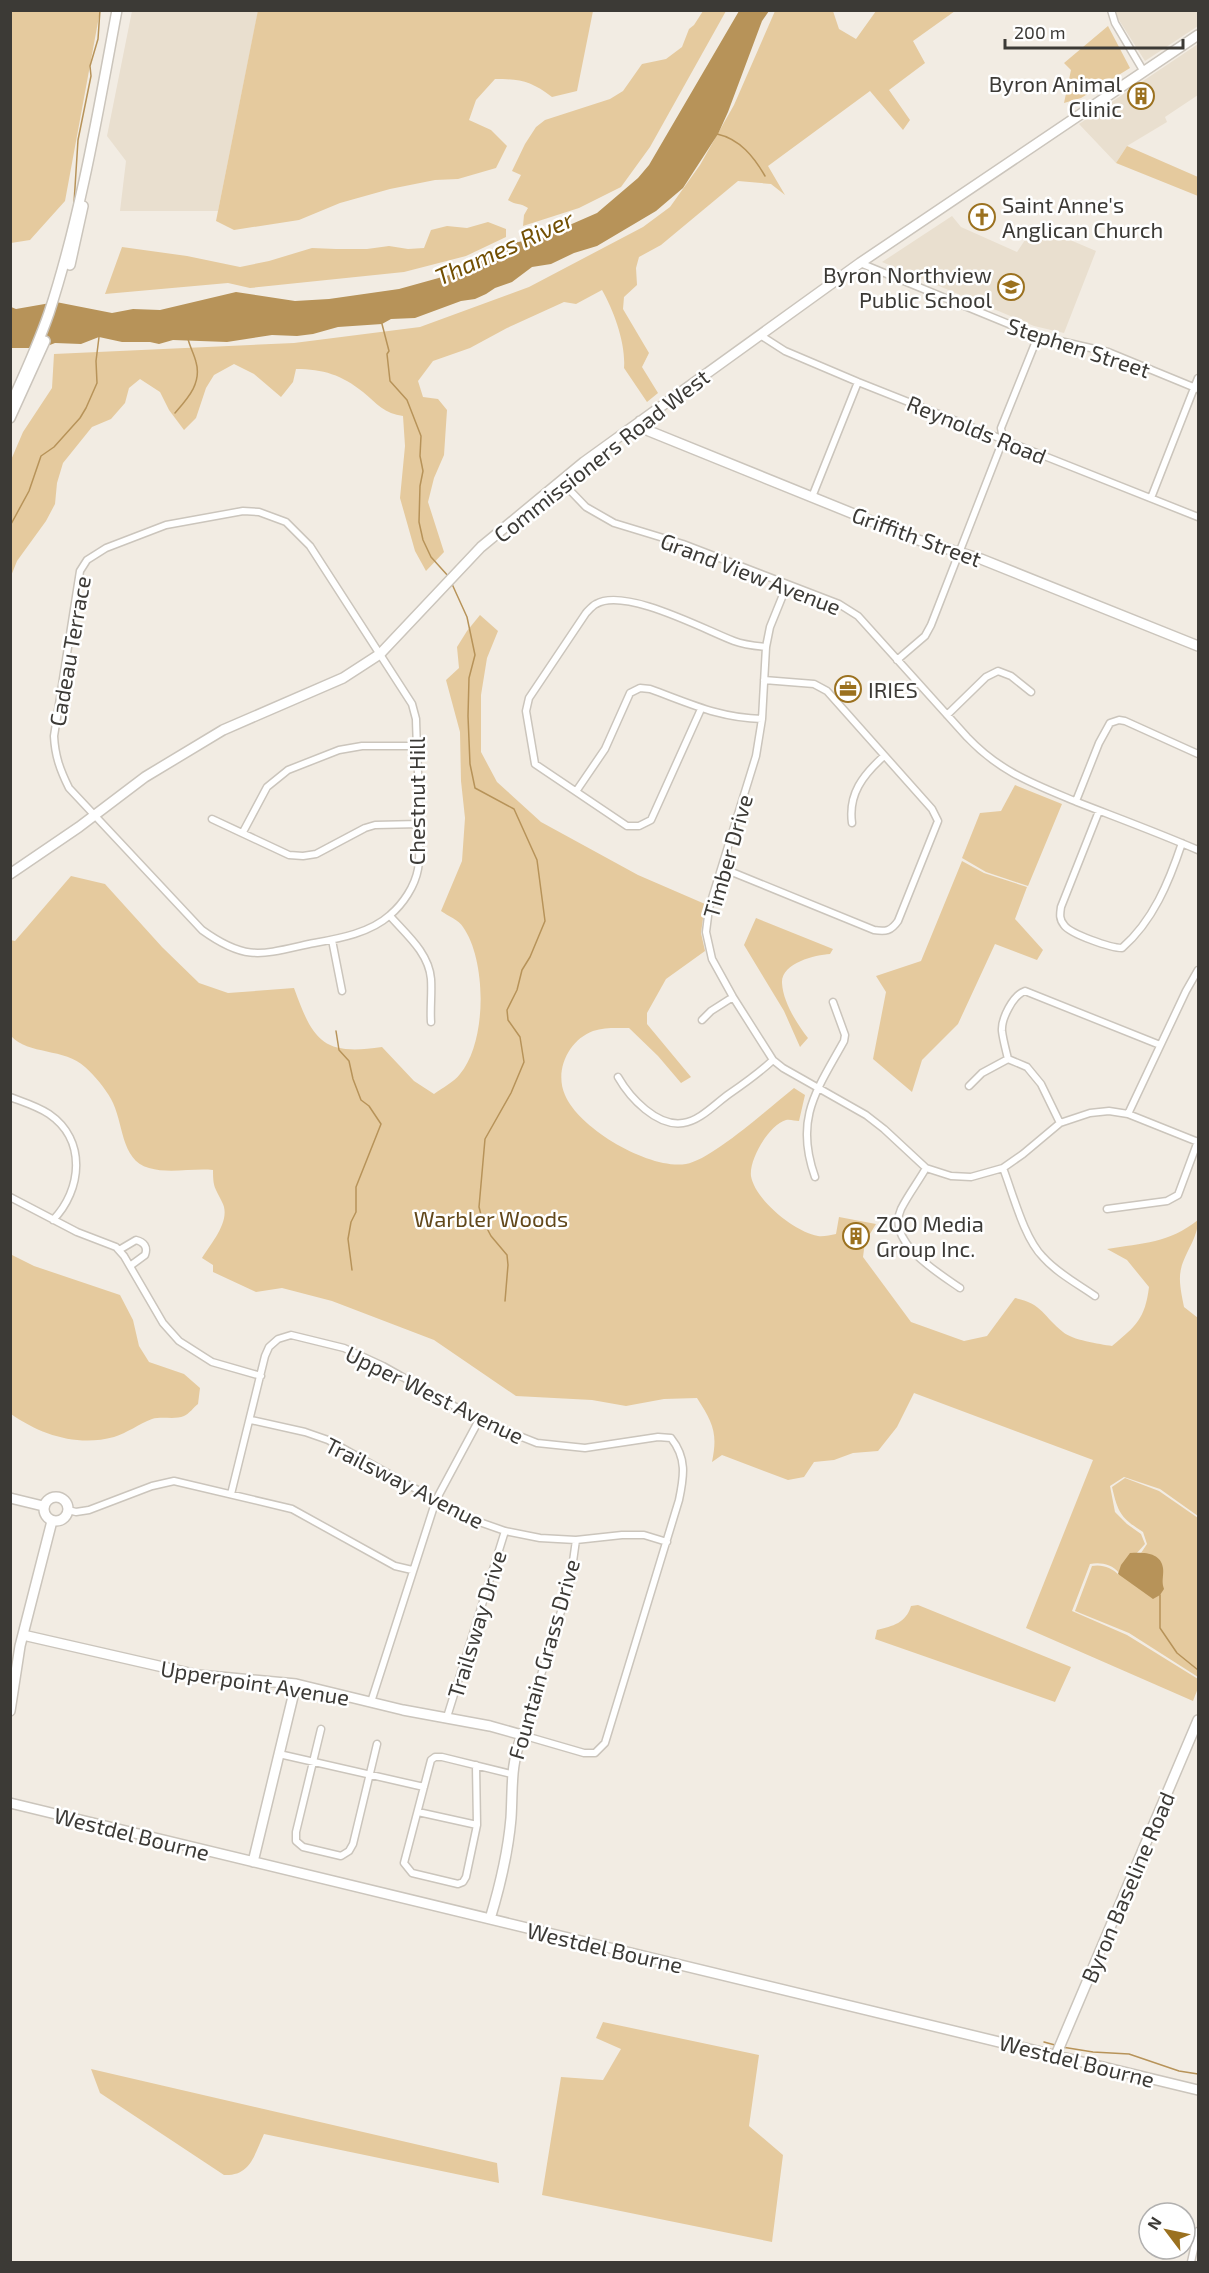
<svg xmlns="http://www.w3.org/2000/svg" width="1209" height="2273" font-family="'Exo 2',sans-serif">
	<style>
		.built { fill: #e9dfcf }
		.green { fill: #e5ca9e }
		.water { fill: #b79359 }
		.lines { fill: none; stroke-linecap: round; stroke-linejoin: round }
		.stream { stroke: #b79359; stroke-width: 1.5 }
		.street-casing { stroke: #cbc5bc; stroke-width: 9 }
		.secondary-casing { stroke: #cbc5bc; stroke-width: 12 }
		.street { stroke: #fff; stroke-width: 6 }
		.secondary { stroke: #fff; stroke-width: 9 }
		.labels { text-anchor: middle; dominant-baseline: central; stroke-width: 5; stroke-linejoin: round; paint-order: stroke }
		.poi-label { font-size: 22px; fill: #3c3a36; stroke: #fff; text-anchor: start }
		.street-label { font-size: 22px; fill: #3c3a36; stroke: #fff }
		.park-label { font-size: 22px; fill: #62481b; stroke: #fff }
		.water-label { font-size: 24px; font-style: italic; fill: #724f02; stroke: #fff }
	</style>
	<rect width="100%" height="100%" fill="#f2ece3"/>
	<path class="built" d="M132 11H258L218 211H120L126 161 107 136Z
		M1116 11H1198V26L1145 61 1117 17Z
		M1198 44V95L1165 117 1167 122 1127 146 1116 163 1079 124Z
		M952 216 961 227 1017 252 1035 225 1096 251 1064 333 1034 326 882 262Z"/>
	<path class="green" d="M11 10 100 11 65 201 30 240 11 243Z
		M258 10H593V11L577 91 552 97C531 81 520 79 495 79L476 100 469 120 491 130 507 146 496 168 458 179 435 180 390 189 340 203 299 220 234 230 216 221Z
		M703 11H726L650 147 621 187 579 208 523 226 524 215 528 208C521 203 515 205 508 200L521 175 512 171 525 144 536 127 545 120 610 99 623 91 642 64 666 59 682 47 689 29 694 25Z
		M775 11H833L839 29 856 39 876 11H955L913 41 925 63 889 90 910 120 903 130 870 91 768 166 785 195 771 184 738 181 661 245 639 257 636 268 637 285 624 297 623 309 649 353 642 367 658 393 647 402 624 368C626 344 614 311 602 290L576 304 564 302 507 328 470 348 433 361 418 381 423 397 438 399 447 410 444 455 434 478 428 502 444 552 426 571 415 551 400 498 405 446 403 416C385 414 376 403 363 392 342 375 323 369 296 369L293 382 281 397 254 374 234 364 214 375 206 388 196 418 184 430 169 410 160 392 140 379 129 388 125 403 111 419 92 427 63 463 57 483 55 504 46 521 17 561 11 576V591V460L23 432 52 388 54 354 294 343 420 327 529 287 643 227 670 207 700 165 734 105Z
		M1108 26 1130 68 1081 98 1064 103 1071 70 1064 63Z
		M1127 146 1198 177V196L1116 163Z
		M488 222 506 229V237L466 256 404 272 250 288 228 283 105 294 122 247 187 256 240 267 269 261 312 248 336 249H367L389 246 408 249 424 248 431 230 447 226 467 228Z
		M480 615 498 631 487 658 481 695V752L497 782 541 822 638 875 705 904 701 933 705 951 666 979 647 1013V1024L691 1077 681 1083 658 1056 629 1028C617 1028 605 1027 593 1031 569 1040 554 1070 565 1095 579 1129 650 1170 686 1164 712 1160 771 1106 794 1088L805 1095 799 1121C795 1121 790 1119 786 1120 769 1125 749 1159 751 1176 755 1200 795 1232 818 1236 823 1237 830 1235 836 1234L839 1217 876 1224 865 1242 863 1257 911 1322 964 1341 987 1336 1015 1298C1043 1304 1043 1316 1063 1332 1072 1340 1099 1344 1112 1346 1136 1326 1145 1319 1149 1287L1127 1260 1107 1249C1143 1243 1169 1243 1198 1220 1198 1238 1185 1252 1181 1269 1178 1281 1182 1296 1184 1307L1198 1318V1516L1160 1489 1124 1477 1110 1486 1115 1512 1127 1524 1141 1534 1145 1544 1119 1573C1112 1564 1100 1562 1090 1564L1072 1611 1127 1635 1198 1679V1688L1193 1701 1026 1628 1093 1460 914 1393 897 1427 878 1451 853 1453 834 1460 814 1462 804 1477 788 1480 722 1455 712 1462C718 1433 713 1423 697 1398L664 1399 626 1406 592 1400 516 1396 434 1340 332 1301 282 1288 256 1292 213 1272V1265L202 1258C211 1243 232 1220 222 1202 215 1187 213 1188 213 1170 192 1168 169 1174 149 1168 120 1160 124 1122 111 1099 105 1088 95 1076 85 1067 65 1048 28 1055 11 1036L10 940 15 941 71 876 105 884 162 947 199 983 228 993 294 988C313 1041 323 1056 382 1047L414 1081 434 1094C442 1088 454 1082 460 1074 487 1042 487 961 463 927 459 920 448 916 441 911L462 861 465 818 461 781 460 732 446 680 459 668 457 647 467 631Z
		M1015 785 1062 804 1028 886 986 872 962 858 980 813 1001 811Z
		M962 861 984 873 1027 887 1015 919 1043 950 1037 960 995 944 958 1024 922 1060 912 1092 873 1059 886 992 876 976 921 961Z
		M756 918 833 949 830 954C815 955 781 963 782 983 783 1002 797 1024 808 1038L800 1047 784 1011 744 945Z
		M10 1254 34 1266 120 1295 133 1320 139 1346 149 1362 184 1374 200 1388 198 1404C194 1407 189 1414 184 1416 175 1420 162 1416 152 1419 139 1424 127 1433 114 1437 78 1447 41 1435 11 1414Z
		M1125 1478 1159 1491 1198 1518V1677L1129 1633 1075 1611 1092 1566C1102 1564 1112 1568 1119 1575L1141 1553 1147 1544 1143 1532C1121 1518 1118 1513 1112 1487Z
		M918 1605 1071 1667 1055 1702 875 1639 877 1630C893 1626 906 1623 911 1606Z
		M603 2022 759 2055 749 2126 783 2155 772 2242 542 2195 561 2077 603 2080 621 2049 596 2038Z
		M91 2069 497 2163 499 2183 264 2134C254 2155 251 2176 224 2175L100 2093Z"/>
	<path class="water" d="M739 11H769L762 21 728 112 718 134 683 188 656 211 597 246 574 253 551 264 532 267 512 282 495 288 486 294 475 299 461 301 415 318 391 319 382 324 338 327 313 334 297 336 272 335 227 342 173 340 159 344 150 342H122L99 337 81 344 55 343 42 348H11V307L16 309 56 302 112 313 133 309 160 310 236 292 295 301 329 299 399 289 471 269 498 248 509 244 542 237 597 213 638 178 649 165Z
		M1130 1553C1143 1552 1161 1552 1163 1568 1164 1576 1161 1581 1164 1589L1160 1595 1153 1599 1118 1574 1121 1565Z"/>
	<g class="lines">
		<path class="stream" d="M717 134C740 139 754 157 765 176
			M74 203 78 140 91 76 90 66 98 39 100 10
			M382 324 389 351 387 354 390 381 407 400 421 436 420 456 423 471 420 486 419 522 423 540 431 557 449 577
			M175 413C188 398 202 383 196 362 194 354 190 347 188 339
			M10 526 29 491 41 456 54 447 80 418 86 408 97 383 96 361 99 337
			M452 584 467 617 475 655 469 678 468 716 470 764 475 788 514 809 537 860 545 921 530 957 522 970 517 990 507 1010 508 1020 520 1037 524 1062 511 1093 485 1139 479 1207 482 1219 491 1236 507 1255 508 1265 505 1301
			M336 1031 339 1050 349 1061 353 1079 361 1100 369 1106 381 1124 356 1187V1212L351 1222 348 1239 352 1270
			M1160 1595V1628L1177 1653 1198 1670
			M1044 2042 1055 2045
			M1062 2047 1093 2052 1129 2054 1179 2071 1198 2074"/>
		<defs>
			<path id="street" d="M1111 10 1115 23 1144 72
				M860 263 1038 336 1108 352 1198 389
				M760 335 785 351 858 382 1198 517
				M561 481 586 507 614 523 683 544 839 604 858 616 967 737C1000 772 1034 784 1077 802 1118 818 1159 833 1198 850
				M812 497 858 382
				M1151 498 1198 378
				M243 511 259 512 286 522 310 546 412 704 416 719C417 758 420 798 419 837 419 848 420 859 418 869 415 886 403 904 390 915 369 934 336 939 309 944 260 955 245 961 202 930L69 788C60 770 55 756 54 736L80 571 87 560 106 548 166 525Z
				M787 585 770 627 766 647 762 719 756 756 709 908 706 932 712 959 733 997 773 1060 783 1068 866 1115 884 1129 926 1168 951 1176 971 1177 1003 1168 1023 1154 1060 1123 1090 1113 1109 1111 1128 1114 1198 1142
				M897 660 925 636 931 625 1003 440 1001 428 1038 336
				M701 709 651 820 639 826H627L535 764 526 711 529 698 586 613C589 610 592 606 596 604 625 587 705 630 734 641 744 645 756 646 766 647
				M947 715 986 677 998 671 1011 676 1031 692
				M577 790 605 749 630 693 640 688 650 689C689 703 719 718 762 719
				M1076 801 1099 743 1110 723 1119 720 1125 721 1198 754
				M1099 811 1061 907C1060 914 1059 919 1064 925 1070 934 1111 948 1122 948 1153 921 1169 882 1182 843
				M212 819 289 855 303 856 316 854 365 828 375 825 420 824
				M852 823C848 794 863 775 884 756
				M243 832 267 787 288 770 339 750 362 746H417
				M722 868 874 930C886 932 891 931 898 921L938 821 932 809 827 691 814 684 764 680
				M390 916C406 934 429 953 431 979 432 993 430 1008 431 1022
				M332 940 342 991
				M702 1020 711 1011 733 997
				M1008 1059C1006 1050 1003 1040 1002 1031 1001 1019 1013 995 1025 991L1160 1045
				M618 1077C630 1098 657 1127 683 1123 700 1121 716 1103 729 1094 745 1083 759 1073 773 1060
				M969 1086 982 1073 1008 1059 1027 1067 1041 1084 1060 1123
				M10 1097C23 1102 37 1106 49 1114 87 1140 82 1190 53 1220
				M1128 1114 1186 991 1198 970
				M926 1168C918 1182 908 1195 901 1209 886 1242 937 1272 960 1288
				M1003 1168C1013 1194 1024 1238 1043 1257 1057 1273 1078 1284 1095 1296
				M815 1177C794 1118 817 1090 844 1041L845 1035 833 1002
				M10 1197 77 1232 116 1247 124 1256 163 1323 179 1341 212 1362 261 1376
				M1107 1209 1167 1201 1178 1195 1198 1141
				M119 1250 136 1240C144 1242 148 1247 145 1255L130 1266
				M251 1420 305 1432 328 1440 468 1518 505 1531 540 1538 576 1540 622 1535H644L667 1542
				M231 1494 265 1356 269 1347 278 1339 291 1335 344 1348 383 1366 479 1420 537 1443 585 1448 658 1437 671 1438C687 1458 684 1476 679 1500L605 1743 595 1753H584L522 1735 570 1583 576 1540
				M68 1510 76 1512 89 1510 152 1486 174 1481 292 1509 395 1566 412 1570
				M371 1702 436 1500 479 1420
				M447 1717 505 1531
				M321 1729 296 1832V1841L303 1847 341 1856 349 1851 353 1844 377 1744
				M279 1754 424 1787
				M476 1765 477 1825 466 1877 463 1882 458 1884 412 1873 404 1863 431 1760 435 1757H442L511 1774
				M418 1812 477 1825
				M1191 2262 1198 2231"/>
			<path id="secondary" d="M70 265 83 206
				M10 406C24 375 38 345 49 313 81 215 98 112 117 10
				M10 418 45 341
				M640 421 649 431 918 540 981 559 1198 646
				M10 874 79 827 145 777 223 730 343 678 380 654 481 547 584 462 860 263 1198 35
				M44 1509a12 12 0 1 1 24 0a12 12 0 1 1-24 0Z
				M10 1498 43 1506
				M23 1635 198 1675 296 1684 403 1710 490 1726 522 1735C510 1767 513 1785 511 1818 508 1853 500 1886 490 1919
				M10 1711 20 1646 52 1521
				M10 1803 1198 2090
				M253 1862 296 1684
				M1056 2055 1198 1720"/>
		</defs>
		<use href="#street" class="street-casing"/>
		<use href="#secondary" class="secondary-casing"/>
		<use href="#street" class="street"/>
		<use href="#secondary" class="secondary"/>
	</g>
	<defs>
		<symbol id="building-ring" viewBox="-11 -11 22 22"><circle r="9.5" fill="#fff" stroke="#9b711f" stroke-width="1.5"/><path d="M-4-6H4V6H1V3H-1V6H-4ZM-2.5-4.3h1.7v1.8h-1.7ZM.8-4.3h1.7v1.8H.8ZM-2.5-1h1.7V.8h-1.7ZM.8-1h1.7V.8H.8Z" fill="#9b711f"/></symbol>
		<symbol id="church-ring" viewBox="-11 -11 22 22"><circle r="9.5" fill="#fff" stroke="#9b711f" stroke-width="1.5"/><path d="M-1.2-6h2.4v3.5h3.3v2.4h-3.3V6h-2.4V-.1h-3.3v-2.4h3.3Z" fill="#9b711f"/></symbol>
		<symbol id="school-ring" viewBox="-11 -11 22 22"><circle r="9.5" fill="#fff" stroke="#9b711f" stroke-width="1.5"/><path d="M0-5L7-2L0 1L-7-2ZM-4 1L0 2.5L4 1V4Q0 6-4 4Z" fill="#9b711f"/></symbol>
		<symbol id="office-ring" viewBox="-11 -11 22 22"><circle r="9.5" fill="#fff" stroke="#9b711f" stroke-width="1.5"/><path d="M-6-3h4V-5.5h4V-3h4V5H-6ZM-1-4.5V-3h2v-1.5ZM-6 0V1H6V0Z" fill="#9b711f"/></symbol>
	</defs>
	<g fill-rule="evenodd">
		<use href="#building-ring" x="1126" y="81" width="30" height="30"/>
		<use href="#church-ring" x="967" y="202" width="30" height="30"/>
		<use href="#school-ring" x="996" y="272" width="30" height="30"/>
		<use href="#office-ring" x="833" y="674" width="30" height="30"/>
		<use href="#building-ring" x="841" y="1221" width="30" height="30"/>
	</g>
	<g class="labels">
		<g class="poi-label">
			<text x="1122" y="83" text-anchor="end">Byron Animal<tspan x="1122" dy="25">Clinic</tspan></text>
			<text x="1002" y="204">Saint Anne's<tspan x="1002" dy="25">Anglican Church</tspan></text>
			<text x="992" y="274" text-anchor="end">Byron Northview<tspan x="992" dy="25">Public School</tspan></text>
			<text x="868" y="689">IRIES</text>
			<text x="876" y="1223">ZOO Media<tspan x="876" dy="25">Group Inc.</tspan></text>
		</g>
		<g class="street-label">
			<text transform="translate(1079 347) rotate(18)">Stephen Street</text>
			<text transform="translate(977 429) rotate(22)">Reynolds Road</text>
			<text transform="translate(601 455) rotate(-38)">Commissioners Road West</text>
			<text transform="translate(917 536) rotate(20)">Griffith Street</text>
			<text transform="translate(751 573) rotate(21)">Grand View Avenue</text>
			<text transform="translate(69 651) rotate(-80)">Cadeau Terrace</text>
			<text transform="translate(416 801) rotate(-90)">Chestnut Hill</text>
			<text transform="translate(727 856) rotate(-74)">Timber Drive</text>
			<text transform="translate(435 1394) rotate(26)">Upper West Avenue</text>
			<text transform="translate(405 1482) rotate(27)">Trailsway Avenue</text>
			<text transform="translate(476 1624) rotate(-73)">Trailsway Drive</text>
			<text transform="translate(543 1659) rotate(-74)">Fountain Grass Drive</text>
			<text transform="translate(255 1682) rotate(9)">Upperpoint Avenue</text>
			<text transform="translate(132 1833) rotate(14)">Westdel Bourne</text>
			<text transform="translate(1127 1887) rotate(-67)">Byron Baseline Road</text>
			<text transform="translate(605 1947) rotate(13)">Westdel Bourne</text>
			<text transform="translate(1077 2060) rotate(14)">Westdel Bourne</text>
		</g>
		<g class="park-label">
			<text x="491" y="1218">Warbler Woods</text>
		</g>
		<g class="water-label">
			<text transform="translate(504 247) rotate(-24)">Thames River</text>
		</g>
	</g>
	<rect width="1209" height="2273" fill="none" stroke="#3c3a36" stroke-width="24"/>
	<g transform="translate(1167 2231) rotate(302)"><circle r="28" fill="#ffffff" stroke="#b1b0af" stroke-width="1.5"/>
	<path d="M0-4.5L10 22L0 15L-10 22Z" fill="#9b711f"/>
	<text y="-9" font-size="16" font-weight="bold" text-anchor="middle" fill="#3c3a36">N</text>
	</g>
	<path d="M1005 39v9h178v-9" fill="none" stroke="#3c3a36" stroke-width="3"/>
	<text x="1014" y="39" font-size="18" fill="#3c3a36" stroke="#ffffff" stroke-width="4.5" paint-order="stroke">200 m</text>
</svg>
